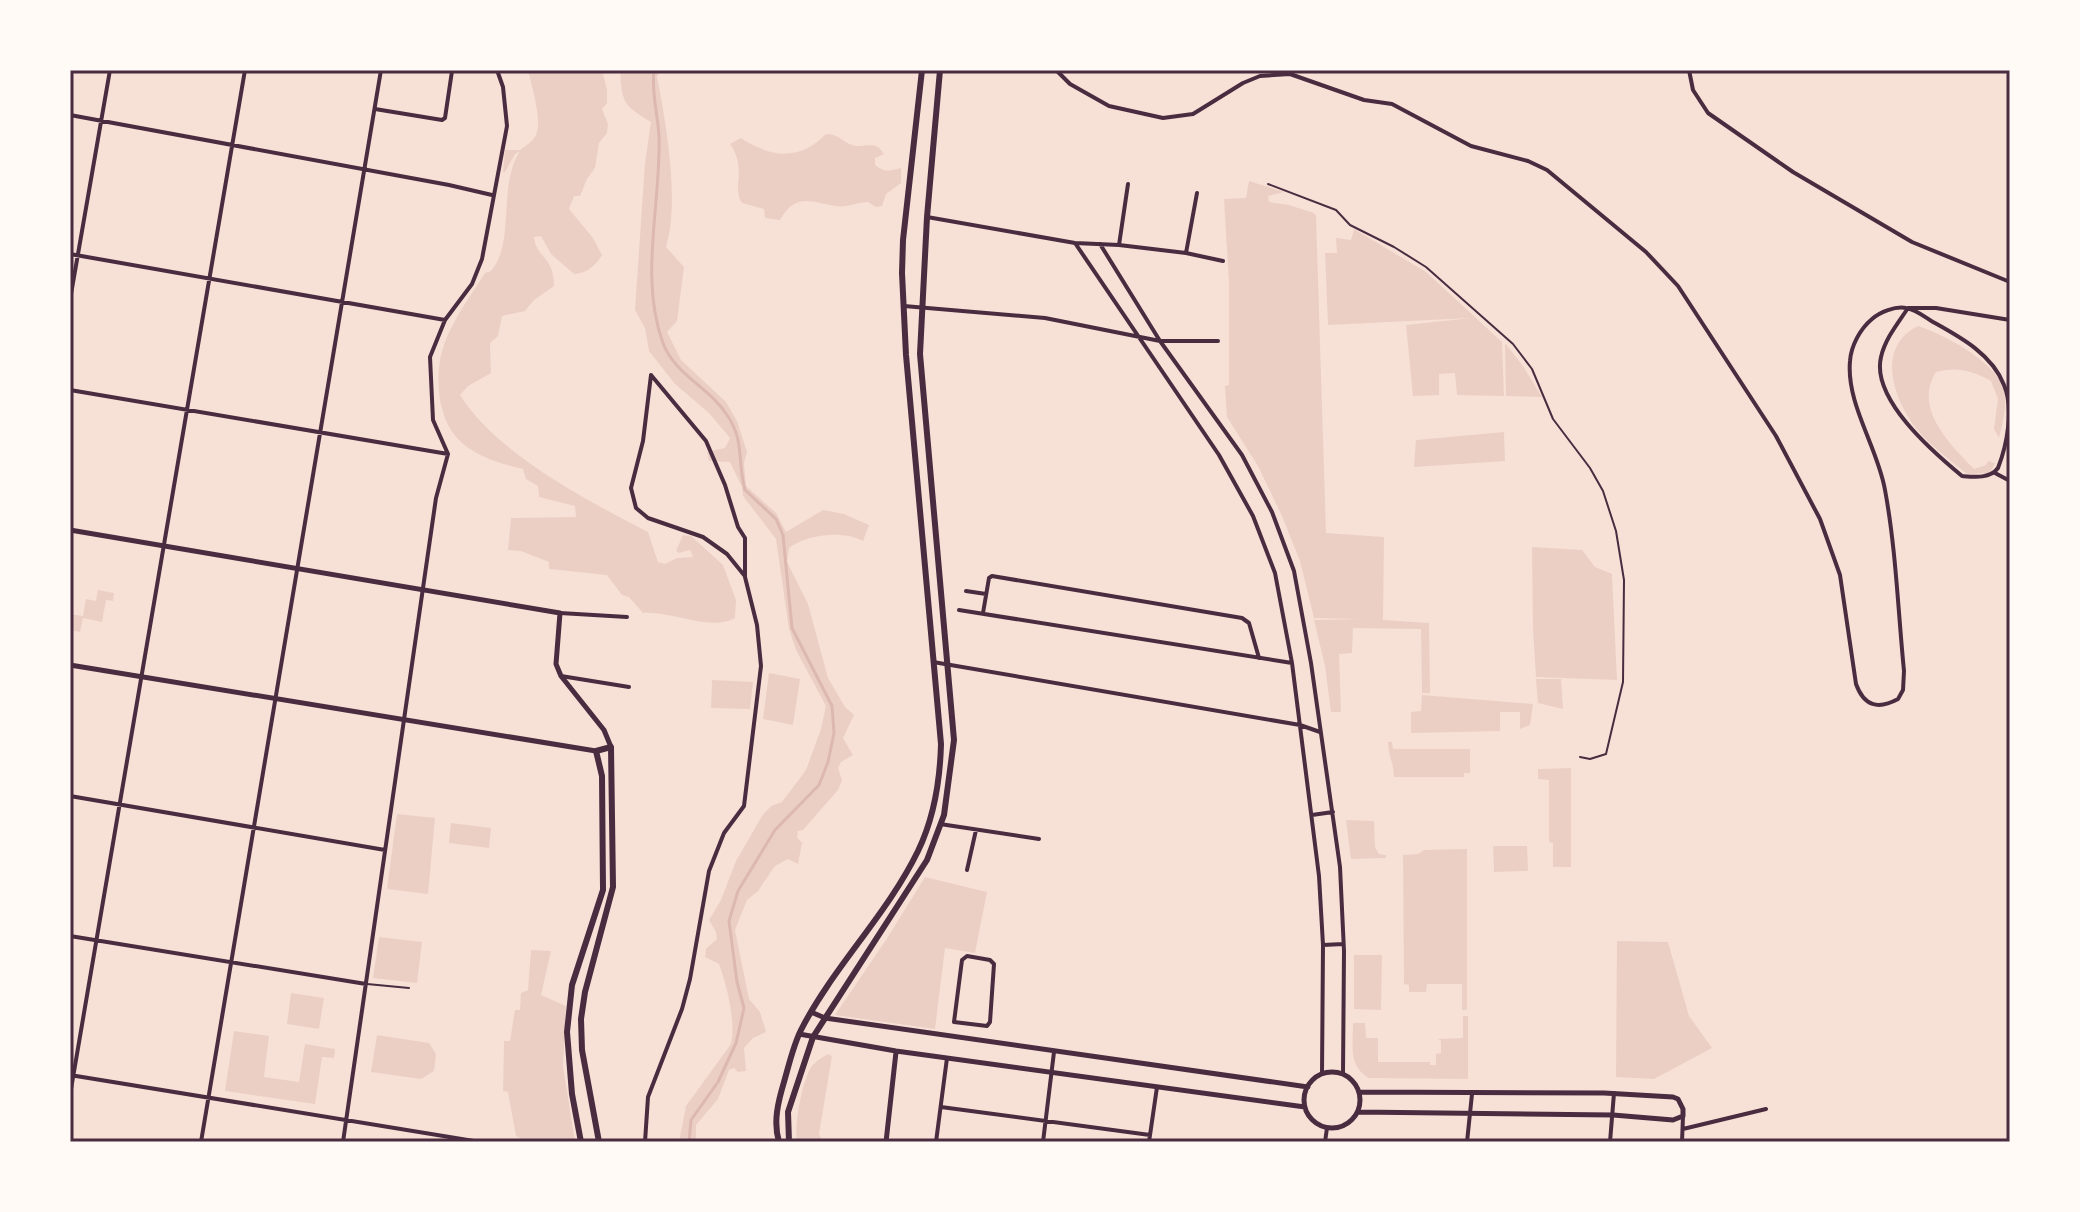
<svg xmlns="http://www.w3.org/2000/svg" width="2080" height="1212" font-family="Raleway,sans-serif">
	<style>
		.green { fill: #ebcfc5 }
		.lines { fill: none; stroke-linecap: round; stroke-linejoin: round }
		.stream { stroke: #dcb8b0; stroke-width: 3 }
		.service { stroke: #4a2c40; stroke-width: 2 }
		.minor { stroke: #4a2c40; stroke-width: 4 }
		.tertiary { stroke: #4a2c40; stroke-width: 5 }
		.secondary { stroke: #4a2c40; stroke-width: 6 }
		.neatline { fill: none; stroke: #4a2c40; stroke-width: 3 }
	</style>
	<rect width="100%" height="100%" fill="#f7e1d7"/>
	<path class="green" d="M528 70H602L607 90V103L602 109 608 124 607 133 599 143 595 168 587 179 580 196H574L569 209 593 238 602 255C596 265 586 274 574 274L551 254 541 236 534 237C536 258 554 256 554 286L534 300 525 311 502 316 498 336 490 343 491 373 468 386 460 395C496 453 588 501 648 532L658 562 665 564 677 558 693 557 690 550 679 553 676 551 683 535 691 536 723 565 736 600 735 618C710 632 673 611 643 613L629 597 622 595 607 575 549 569V562L521 551 508 550 511 518 576 517 575 506 539 497 538 486 526 479 523 469C501 464 473 456 457 438 436 415 434 370 445 342 454 318 471 295 485 273L491 271C516 241 497 187 520 151L515 154 505 172H503L505 150H520C525 146 532 142 535 137 544 124 531 85 528 70Z
		M620 70H663L657 76C666 124 680 200 666 247L684 267 677 321 667 332 681 360 726 402 737 421 747 452 744 463 746 486 776 513 786 532 823 510 844 514 869 525 863 541C843 530 807 534 789 548L787 562 808 604 828 678 845 707 854 715 843 738 853 755 841 762 838 768 842 780 838 790 803 830 798 831 797 837 802 843 798 864 788 859 775 866 758 891 747 900 735 930 749 999 760 1012 766 1032 753 1038 744 1048 746 1071 738 1072 734 1068 729 1070 718 1099 696 1125V1142H679L686 1106 731 1044C736 1022 727 986 719 964L705 957 706 949 717 939 716 932 709 920 721 900 736 861 762 816 771 806 782 802 806 770 821 729 826 706 796 650 789 629 776 539 743 496 742 487 730 462 709 461 707 452 725 448 730 438 709 413 675 384 649 351 645 328 635 310 645 163 651 122C623 105 622 103 620 70Z
		M826 134C839 134 841 141 852 145 865 149 875 139 884 154L875 158V165C886 173 889 171 901 168V183L886 194 882 206 876 207 868 202C857 202 847 208 836 206 810 202 796 192 780 220L765 218 764 209 742 203C731 187 748 170 730 144L741 138C771 158 800 161 826 134Z
		M1249 181 1284 192 1268 196 1269 202 1289 205 1314 213 1316 216 1326 533 1384 537 1383 620 1429 623 1430 693H1422L1421 629 1353 628 1352 653 1339 654 1341 712H1331L1325 666 1314 620 1360 619 1314 618 1300 561 1282 516 1258 466 1227 417 1225 386 1229 385V283L1224 199 1246 198Z
		M1354 229 1426 272 1502 342 1504 396 1457 395 1455 373 1439 374V395L1413 396 1406 325 1471 318 1328 325 1325 253H1337L1336 238 1351 240Z
		M1918 326C1943 334 1995 361 2003 388 2008 404 2003 422 1999 438L1994 429 1998 399 1991 381C1973 371 1956 366 1936 372 1913 409 1950 444 1974 469L1986 465 1988 461 1995 463 1990 473 1967 474C1949 459 1925 442 1912 423 1891 392 1878 346 1918 326Z
		M1505 343 1523 366 1542 397 1506 396Z
		M1504 432 1505 461 1414 467 1416 440Z
		M1532 547 1582 550 1595 567 1612 574 1617 680 1536 677 1533 630Z
		M98 590 114 593 113 601 106 600 102 622 83 618 80 632 70 630V614L83 616 86 599 96 601Z
		M769 673 800 679 793 725 763 719Z
		M1536 679H1561L1563 709 1538 703Z
		M712 680 753 682 750 709 711 708Z
		M1422 695 1533 704 1530 725 1520 729V712H1500V731L1411 733V712L1421 711Z
		M1388 742H1392L1393 749H1470V773H1464V777H1394C1394 764 1388 755 1388 742Z
		M1571 768V867H1553V843L1549 842V780L1538 779V769Z
		M397 814 435 818 428 894 387 889Z
		M1346 820 1374 821 1375 847 1379 854 1386 855V858L1351 859Z
		M451 823 491 828 489 848 449 843Z
		M1493 846H1527L1528 871 1494 872Z
		M1467 849V1010H1462V984H1427L1426 992H1409V985L1404 984 1403 855 1418 854 1424 850Z
		M925 877 987 892 975 953 945 948 935 1029 835 1015 888 937Z
		M379 937 422 942 417 983 373 978Z
		M1617 941 1668 942 1689 1016 1712 1048 1654 1079 1616 1077Z
		M531 950 551 951 541 995 566 1006 563 1066 575 1142H528L516 1136 508 1092 503 1091 504 1041H510L515 1010H520L521 993 528 990Z
		M1354 955H1382L1381 1010 1354 1009Z
		M291 993 324 998 319 1029 287 1024Z
		M1463 1016H1468V1079L1369 1078C1348 1066 1353 1045 1353 1023H1365L1366 1038H1378V1062H1430V1065H1436V1054L1441 1053V1041L1438 1039 1463 1038Z
		M234 1031 269 1036 264 1077 299 1082 305 1044 335 1049 334 1058 322 1057 315 1104 225 1091Z
		M377 1035 429 1043 436 1054 434 1071 421 1079 371 1072Z
		M828 1054 832 1056 819 1134 823 1142H797C794 1125 802 1080 812 1066 816 1061 823 1057 828 1054Z"/>
	<g class="lines">
		<path class="stream" d="M654 70C651 93 658 114 659 137 661 204 639 278 663 343 675 375 709 387 727 415 745 441 737 462 745 490L776 519 783 535 792 628 832 706 834 733 828 762 819 785 775 830 738 891 729 921 737 982 744 1008 736 1043 718 1082 691 1120 689 1142"/>
		<path class="service" d="M1268 184 1336 210 1350 225 1394 247 1426 267 1513 344 1532 369 1553 419 1590 468 1603 491 1616 531 1624 580 1623 682 1606 754 1590 759 1580 757
			M367 984 409 988"/>
		<path class="minor" d="M1056 70 1070 84 1109 106 1163 118 1193 114 1243 83 1260 76 1290 74 1364 100 1392 104 1471 146 1528 161 1547 170 1646 252 1678 286 1776 436 1820 519 1840 575 1856 684C1864 706 1878 710 1898 699L1903 690 1904 671C1898 611 1896 549 1885 490 1878 448 1846 404 1850 361 1851 346 1860 329 1872 319 1880 312 1895 306 1906 308 1915 309 1925 317 1933 322 1960 337 1992 354 2004 385 2014 409 2007 445 1998 468 1990 479 1974 477 1962 476 1933 452 1871 399 1881 357 1885 339 1898 323 1908 308H1936L2010 320
			M1689 70 1693 90 1708 113 1793 172 1912 242 2010 282
			M375 109 442 120 445 118 452 71
			M70 115 449 185 492 195
			M927 217 1075 243 1119 245 1186 253 1223 261
			M1075 243 1219 455 1253 516 1275 573 1292 663 1319 876 1323 945 1322 1074
			M1100 244 1160 341 1242 455 1272 512 1294 571 1311 663 1340 867 1344 951 1343 1074
			M1119 245 1128 184
			M1186 253 1197 193
			M70 254 445 320
			M70 300 110 70
			M904 306 1045 318 1160 341H1218
			M651 375 643 441 631 488 636 508 648 518 703 537 727 554 744 575
			M70 390 448 454
			M1995 473 2010 481
			M966 591 986 594
			M959 610 1292 663
			M560 613 627 617
			M983 613 989 578 992 576 1242 618 1249 623 1259 658
			M933 662 1300 725 1320 732
			M561 676 629 687
			M70 796 385 850
			M1312 815 1333 812
			M940 824 1039 839
			M967 870 976 830
			M70 936 366 984
			M1323 945 1343 944
			M967 956 990 960 994 964 990 1022 987 1026 954 1022 962 960Z
			M70 1075 480 1142
			M70 1095 245 70
			M941 1107 1150 1135
			M1683 1129 1766 1109
			M201 1142 381 70
			M343 1142 436 498 448 454 433 420 430 357 445 320 472 284 482 259 507 126 503 87 497 70
			M645 1142 648 1097 682 1009 690 979 709 871 724 833 744 806 761 666 757 625 745 577V538L738 527 725 485 706 441 651 375
			M936 1142 947 1058
			M1043 1142 1054 1052
			M1149 1142 1157 1087
			M1325 1142 1327 1128
			M1467 1142 1472 1094
			M1610 1142 1614 1093
			M1682 1142 1683 1116"/>
		<path class="tertiary" d="M70 530 560 613 556 664 561 676 604 730 611 747
			M70 665 596 751
			M811 1012 825 1018 1308 1087
			M799 1034 896 1051 1305 1107
			M1304 1100a28 28 0 1 1 56 0a28 28 0 1 1-56 0Z
			M1358 1112 1613 1115 1673 1120 1683 1116V1109L1678 1099 1673 1097 1604 1093 1359 1092
			M886 1142 896 1052"/>
		<path class="secondary" d="M581 1142 572 1094 567 1032 572 985 603 890 602 776 596 751 611 747 613 887 585 992 581 1019 582 1050 599 1142
			M779 1142C773 1122 778 1102 784 1082 789 1065 793 1046 801 1030 833 967 887 915 918 851 934 818 940 781 941 744L906 355 902 273 903 240 922 70
			M789 1142 788 1112 813 1037 927 860 944 815 954 740 920 354 927 217 940 70"/>
	</g>
	<rect width="2080" height="1212" fill="none" stroke="#fffaf5" stroke-width="144"/>
	<rect x="72" y="72" width="1936" height="1068" class="neatline"/>
</svg>
